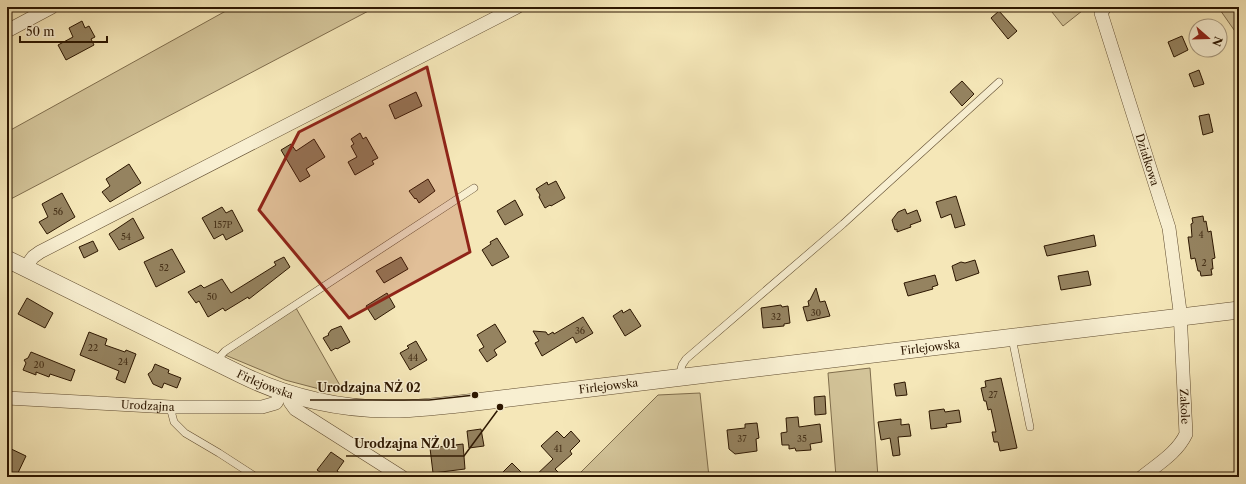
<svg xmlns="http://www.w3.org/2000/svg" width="1246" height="484" font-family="'Libre Caslon Text',serif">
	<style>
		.green { fill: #d3c499; stroke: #806e4d }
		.building { fill: #958360; stroke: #2d1701 }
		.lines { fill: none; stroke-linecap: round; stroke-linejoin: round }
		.service-casing { stroke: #5f4b2f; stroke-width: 8 }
		.minor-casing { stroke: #5f4b2f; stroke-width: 14 }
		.tertiary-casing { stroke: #5f4b2f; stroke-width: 18 }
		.service { stroke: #f8efd1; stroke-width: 7 }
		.minor { stroke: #f8efd1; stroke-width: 13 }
		.tertiary { stroke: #f8efd1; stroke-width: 17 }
		.marked { fill: #8f2418; fill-opacity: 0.2; stroke: #8f2418; stroke-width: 3; stroke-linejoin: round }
		.labels { text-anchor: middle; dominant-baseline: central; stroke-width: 3; stroke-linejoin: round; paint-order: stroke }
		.number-label { font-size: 9px; fill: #473219 }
		.street-label { font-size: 11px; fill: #2d1701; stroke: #f8efd1 }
		.leader { fill: none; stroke: #2d1701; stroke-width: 1.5 }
		.callout-dot { fill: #2d1701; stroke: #f8efd1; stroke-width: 1.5 }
		.callout-label { font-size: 12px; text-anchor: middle; font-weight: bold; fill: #2d1701; stroke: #f8efd1; stroke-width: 3; stroke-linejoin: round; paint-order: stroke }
	</style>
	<rect width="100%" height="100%" fill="#f5e7b8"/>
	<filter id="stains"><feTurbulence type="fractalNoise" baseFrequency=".005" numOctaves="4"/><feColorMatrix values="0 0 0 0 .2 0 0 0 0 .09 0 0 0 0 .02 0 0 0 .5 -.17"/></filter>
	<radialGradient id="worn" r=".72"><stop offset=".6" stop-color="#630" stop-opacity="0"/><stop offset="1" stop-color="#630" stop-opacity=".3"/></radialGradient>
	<path class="green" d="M233 7H376L7 201V132Z
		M1048 7H1087L1063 26Z
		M1218 7H1239V37Z
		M296 308 342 389 327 391 285 380 225 355Z
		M870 368 878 477H836L828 373Z
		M700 393 709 477H576L658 395Z"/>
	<path class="building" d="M999 11 1017 31 1008 39 991 18Z
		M82 21 85 28 89 26 95 37 91 39 94 45 66 60 58 45 73 37 69 28Z
		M1182 36 1188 50 1174 57 1168 42Z
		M1199 70 1204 84 1194 87 1189 74Z
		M962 81 974 94 962 106 950 92Z
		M416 92 422 106 395 119 389 105Z
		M1209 114 1213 132 1203 135 1199 116Z
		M360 133 363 139 366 137 378 158 372 161 374 164 355 175 348 162 357 157 351 146 354 144 351 139Z
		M314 139 325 157 306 169 310 176 300 182 281 150 291 144 296 151Z
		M129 164 141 183 110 202 102 192 110 186 106 179Z
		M428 179 435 191 419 203 416 198 415 199 409 191Z
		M556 181 565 198 551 206 550 205 545 208 539 197 540 195 536 189 547 182 548 185Z
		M62 193 75 217 47 234 39 222 48 217 42 204Z
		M956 196 965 225 955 228 951 214 941 218 936 202Z
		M515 200 523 215 505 225 497 211Z
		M222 207 226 213 232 210 243 231 226 240 223 234 214 239 202 218Z
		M905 209 907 214 917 210 921 221 910 225 911 227 897 232V229L895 230 892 220 898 212Z
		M1203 216 1204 222 1206 221 1208 232 1211 231 1215 258 1212 259 1213 269H1211L1212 275 1201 276 1200 271H1198L1195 258 1191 259 1188 237H1192L1191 224 1193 223 1192 218Z
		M133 218 144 238 119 250 109 234Z
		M1094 235 1096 246 1047 256 1044 246Z
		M497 238 509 257 492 266 482 250 491 244 490 242Z
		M93 241 98 251 84 258 79 247Z
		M172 249 185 272 156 287 144 262Z
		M284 257 290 267 249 299 248 297 225 311 223 308 208 317 199 301 196 303 188 292 201 285 204 288 222 279 231 293 276 265 274 262Z
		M401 257 408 269 384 283 376 271Z
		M975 260 979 273 956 281 952 266 961 262 965 263Z
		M1088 271 1091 285 1061 290 1058 276Z
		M935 275 938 285 932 287 933 289 908 296 904 283Z
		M816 288 820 302 825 301 830 316 807 321 803 307 809 306 808 301 810 300Z
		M387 293 395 307 375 320 366 306Z
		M27 298 53 313 45 328 18 314Z
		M781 305 782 307 788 306 790 323 784 324V326L763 328 761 308Z
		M630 309 641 326 625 336 613 316 622 310 623 313Z
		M583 317 593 333 576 343 573 337 542 356 535 343 539 341 533 331 546 332 548 335 553 332 554 334Z
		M495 324 506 342 494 350 497 355 487 362 479 350 484 347 477 335Z
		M341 326 350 342 337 349 336 348 331 351 323 338 329 335 328 334 331 330Z
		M89 332 107 339 105 345 125 352 126 350 136 354 125 383 116 379 119 371 80 355Z
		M416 341 427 360 410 370 400 353 409 348 407 346Z
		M31 352 75 370 71 381 50 374 49 377 36 372V375L23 370 26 363 24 360 28 358Z
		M155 364 169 370 168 373 181 378 177 388 164 383 162 388 153 384 148 374 152 371Z
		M1001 378 1017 448 1000 451 998 442H994L992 432H996L991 409 988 410 986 401H984L981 388 986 387 985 381Z
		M905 382 907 395 896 396 894 384Z
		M825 396 826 414 815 415 814 397Z
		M944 409 945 412 959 410 961 422 946 424 947 427 931 429 929 411Z
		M798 417 799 427 820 424 822 442 810 444 811 450 796 451 795 448 789 449V445H782L781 433 787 432 786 418Z
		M901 419V425L909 424 911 436 898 437 900 455 893 456 890 438 881 440 878 422Z
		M757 423 759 438 756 439 757 451 735 454 729 449 727 430 745 428V424Z
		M481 429 484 446 469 448 467 431Z
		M557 431 564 438 571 431 580 441 570 451 572 454 555 469 558 472 552 477H534L553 459 541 446Z
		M463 444 465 469 433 473 430 448Z
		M7 447 26 456 16 477 7 473Z
		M331 452 344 461 337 471 345 477H327L317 470Z
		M512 463 526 477H498Z"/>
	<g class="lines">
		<defs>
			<path id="service" d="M1012 338 1030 427
				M216 361 225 351 474 188
				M679 377 682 365 686 359 843 224 999 82
				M170 407 174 422 185 433 219 453 256 477"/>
			<g id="minor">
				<path id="s1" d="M1105 7 1101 13 1169 228 1180 311 1186 434C1177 453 1158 464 1142 477"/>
				<path d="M7 31 52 7"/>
				<path d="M25 268 33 257 40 252 517 7"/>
				<path d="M290 394V402L295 409 402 477"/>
				<path id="s2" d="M7 398 170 407H262L276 403 282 392"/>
			</g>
			<g id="tertiary">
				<path id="s3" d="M7 259 242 375C289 398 343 410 395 409 417 409 438 406 459 404L1239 310"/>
			</g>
		</defs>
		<use href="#service" class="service-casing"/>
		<use href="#minor" class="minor-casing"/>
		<use href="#tertiary" class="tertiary-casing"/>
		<use href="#service" class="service"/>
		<use href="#minor" class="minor"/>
		<use href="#tertiary" class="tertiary"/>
	</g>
	<path class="marked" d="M427 67 470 252 349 318 259 210 299 132Z"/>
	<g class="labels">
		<g class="number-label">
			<text x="58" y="211">56</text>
			<text x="223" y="224">157P</text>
			<text x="1201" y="234">4</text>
			<text x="126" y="236">54</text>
			<text x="1204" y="262">2</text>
			<text x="164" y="267">52</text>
			<text x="212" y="296">50</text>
			<text x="816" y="312">30</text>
			<text x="776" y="316">32</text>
			<text x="580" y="330">36</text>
			<text x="93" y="347">22</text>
			<text x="413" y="357">44</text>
			<text x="123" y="361">24</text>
			<text x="39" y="364">20</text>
			<text x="993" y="394">27</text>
			<text x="742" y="438">37</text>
			<text x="802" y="438">35</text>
			<text x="558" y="448">41</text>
		</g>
		<g class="street-label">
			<text stroke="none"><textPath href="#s1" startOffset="161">Działkowa</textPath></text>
			<text stroke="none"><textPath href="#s3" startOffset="959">Firlejowska</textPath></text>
			<text stroke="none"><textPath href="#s3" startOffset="287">Firlejowska</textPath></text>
			<text stroke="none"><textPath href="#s3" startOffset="635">Firlejowska</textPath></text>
			<text stroke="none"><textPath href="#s2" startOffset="141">Urodzajna</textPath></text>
			<text stroke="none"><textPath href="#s1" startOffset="412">Zakole</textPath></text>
		</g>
	</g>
	<path class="leader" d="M475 395L429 400H310M500 407L464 456H346"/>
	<g class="callout-dot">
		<circle cx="475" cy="395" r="4"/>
		<circle cx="500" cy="407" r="4"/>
	</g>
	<g class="callout-label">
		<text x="369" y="392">Urodzajna NŻ 02</text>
		<text x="405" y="448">Urodzajna NŻ 01</text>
	</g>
	<rect width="1246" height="484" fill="none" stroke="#f5e7b8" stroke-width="24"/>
	<rect x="8" y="8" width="1230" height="468" fill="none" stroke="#2d1701" stroke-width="2"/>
	<rect x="12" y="12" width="1222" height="460" fill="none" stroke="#2d1701"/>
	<g transform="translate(1208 38) rotate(110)"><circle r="19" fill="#f8efd1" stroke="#a7997e"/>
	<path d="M0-3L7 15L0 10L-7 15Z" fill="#8f2418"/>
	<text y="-6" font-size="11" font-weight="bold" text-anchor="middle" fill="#2d1701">N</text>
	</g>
	<path d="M20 36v6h87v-6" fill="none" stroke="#2d1701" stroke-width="2"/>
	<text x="26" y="36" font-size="12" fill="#2d1701" stroke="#f8efd1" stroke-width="3" paint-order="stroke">50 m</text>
	<rect width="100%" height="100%" filter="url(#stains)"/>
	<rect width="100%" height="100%" fill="url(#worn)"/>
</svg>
